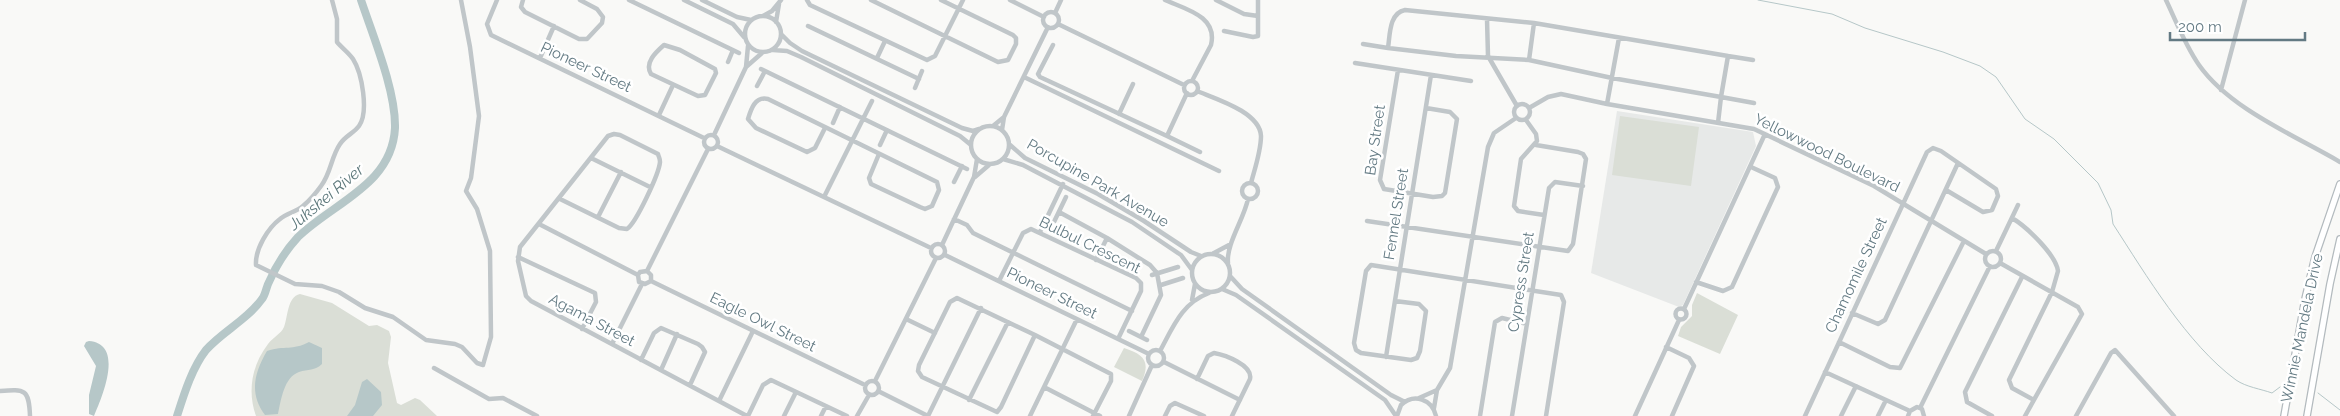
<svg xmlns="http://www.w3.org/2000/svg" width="2340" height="416" font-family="Raleway,sans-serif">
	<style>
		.built { fill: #e7e9e8 }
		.green { fill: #daded6 }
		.water { fill: #b6c7c8 }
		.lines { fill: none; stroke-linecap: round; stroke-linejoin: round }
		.stream { stroke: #b6c7c8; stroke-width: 1 }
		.river { stroke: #b6c7c8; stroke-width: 8 }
		.major-casing { stroke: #b3babe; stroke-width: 8 }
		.minor { stroke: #c0c6c9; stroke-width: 4.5 }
		.major { stroke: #fff; stroke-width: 5.5 }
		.labels { text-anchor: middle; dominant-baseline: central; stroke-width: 5; stroke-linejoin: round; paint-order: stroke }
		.street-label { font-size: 15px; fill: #637a83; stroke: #fff }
		.water-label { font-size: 16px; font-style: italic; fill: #5e797c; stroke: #fff }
	</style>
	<rect width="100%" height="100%" fill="#f9f9f7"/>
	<path class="built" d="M1617 111 1753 132 1756 146 1683 305 1679 307 1591 273Z"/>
	<path class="green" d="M1620 116 1699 127 1691 186 1612 175Z
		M1697 293 1738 315 1720 354 1678 336 1681 327 1692 316V305Z
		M300 294 332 303 369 326 377 325 389 331 391 337 388 363 397 403 401 405 415 398 420 400 437 416H256C247 391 252 365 268 344 273 337 281 334 284 327 288 317 287 297 300 294Z
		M1124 348C1143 354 1151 361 1142 381L1114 367Z"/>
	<path class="water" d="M89 341C125 344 102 397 94 416L89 414V395L96 366 84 346 86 342Z
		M309 342 322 348V364C315 371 308 369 299 372 284 377 281 400 278 414L265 415C249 394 254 373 267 351 285 345 292 351 309 342Z
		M367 379 381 392 382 405 373 416H347L355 405 362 382Z"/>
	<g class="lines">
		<path class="stream" d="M1758 0 1832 14 1865 28 1943 52 1980 66 1996 77 2025 119 2054 139 2098 183 2111 210 2113 224C2146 275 2187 344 2236 380 2246 387 2261 389 2272 393L2280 387
			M2318 393 2340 410"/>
		<path class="river" d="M177 416C184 394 192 368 206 350 223 331 247 320 262 299 266 294 266 287 269 282 276 266 287 249 298 237 334 202 392 185 395 128 396 91 373 36 361 0"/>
		<defs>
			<path id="major" d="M2284 416 2305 299 2315 257 2340 184
				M2307 416 2330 284 2340 239"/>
		</defs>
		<use href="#major" class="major-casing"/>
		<path class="minor" d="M332 0 337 19V42C342 48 349 53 353 59 362 73 369 112 359 126 354 133 345 136 340 144 331 157 331 173 321 186 316 193 310 200 303 206 296 212 287 213 280 219 268 228 255 249 256 265L295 284 322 286 339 292 365 308 393 317 426 340 455 344 462 347 477 363 483 365 491 337 490 251 477 209 466 191 471 178 479 116 470 47 461 0
			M497 0 487 24 491 35 704 138
			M523 0 521 7 525 12 579 39H587L602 23 603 17 597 9 580 0
			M629 0 739 53
			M684 0 733 24 744 37
			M702 0 737 17 751 20
			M807 0 810 5 927 60 935 56 963 0
			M871 0 998 62 1008 60 1016 44V38L1013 35 941 0
			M1010 0 1044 17
			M1165 0C1185 9 1218 16 1211 45L1192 81
			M1216 0 1244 14 1258 16
			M2166 0C2176 21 2185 45 2199 65 2230 109 2294 135 2340 162
			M1043 20a8 8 0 1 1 16 0a8 8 0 1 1-16 0Z
			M1055 13 1061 0
			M745 34a18 18 0 1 1 36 0a18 18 0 1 1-36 0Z
			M763 16 772 11 781 0
			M1487 19 1488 56 1517 106
			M776 22 779 4
			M1058 24 1184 85
			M808 26 919 79
			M1224 31 1253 37 1258 36V0
			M781 34 790 43 802 51 962 128 973 131 979 129
			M1363 44 1388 48
			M664 45 680 50 715 69 716 73 705 95 698 96 651 74C644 63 656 52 664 45Z
			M1053 45 1038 74 1040 77 1167 136
			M773 50 787 51 801 57 960 136 971 145
			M1728 56 1534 23 1405 10C1389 13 1390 35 1388 48L1456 56 1529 60 1612 78 1721 97 1728 56 1753 60
			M540 58 554 26
			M877 58 885 41
			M1529 60 1534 23
			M728 62 733 50
			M1355 63 1471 81
			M746 67 762 53
			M761 69 967 169
			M1398 70 1380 180 1384 189 1433 197 1442 196 1445 193 1457 119 1450 112 1426 108
			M1024 77 1219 171
			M1184 88a7 7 0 1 1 14 0a7 7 0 1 1-14 0Z
			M757 86 765 71
			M915 88 922 71
			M2221 90 2245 0
			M1197 91C1216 99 1260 112 1261 136 1261 151 1255 168 1251 183
			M1187 93 1167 136 1200 152
			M1514 112a8 8 0 1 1 16 0a8 8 0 1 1-16 0Z
			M1607 104 1619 38
			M1529 108 1548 97 1561 94 1607 104 1754 129 1874 186 1986 254
			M1119 114 1133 84
			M659 115 673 85
			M1526 120 1536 134 1537 141 1521 159 1514 206 1518 211 1544 215
			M833 123 840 107
			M1718 123 1721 97 1754 103
			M971 145a19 19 0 1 1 38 0a19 19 0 1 1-38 0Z
			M993 126 1004 117
			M825 128 815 148 807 152 756 128 748 119C751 109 755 96 768 99L937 182 939 190 932 206 925 209 920 207 871 184 869 178 879 154
			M1002 130 1004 117 1048 27
			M704 142a7 7 0 1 1 14 0a7 7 0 1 1-14 0Z
			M714 135 746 67 748 46
			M1009 144 1025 158 1098 194 1144 221 1191 252 1201 256
			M880 145 887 130
			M717 146 931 248
			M591 158 650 187
			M1003 159 1023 165 1132 222 1181 255 1192 270
			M975 177 989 165
			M954 182 962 166
			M1242 191a8 8 0 1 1 16 0a8 8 0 1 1-16 0Z
			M824 197 872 101
			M560 199 619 228 627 229C636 223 659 174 660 162 660 158 659 158 658 154L620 135 614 134 608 136 520 247 518 261 526 296 531 301 747 416
			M1059 212 1107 238 1150 265 1157 273 1161 295 1141 337
			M598 217 621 172
			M2012 218C2027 227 2056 255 2058 271L2052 292 2009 380 2012 388 2034 400
			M954 219 967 225 973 233 1132 311
			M1367 221 1568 251 1573 244 1586 159 1583 154 1578 152 1536 145
			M539 224 638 275 639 282 645 284 651 281V275L647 271 640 272 638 275
			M1053 224 1066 197
			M1040 232 1063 184
			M931 251a7 7 0 1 1 14 0a7 7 0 1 1-14 0Z
			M942 245 974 177 977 159
			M1985 259a8 8 0 1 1 16 0a8 8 0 1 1-16 0Z
			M1996 251 2018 205
			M1214 253 1229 245
			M1192 273a19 19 0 1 1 38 0a19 19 0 1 1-38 0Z
			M945 255 1149 354
			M518 257 595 293 596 302 582 329
			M1096 260 1107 238
			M1228 263C1226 244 1244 219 1248 199
			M2000 263 2078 307 2082 314 2025 416
			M647 271 708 149
			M1152 275 1178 267
			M1230 276 1242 289 1391 395 1405 402
			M651 281 865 385
			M999 281 1023 233 1031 229 1136 278 1141 283V291L1118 339
			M1696 282 1723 291 1732 287 1778 187 1775 178 1751 167
			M1161 285 1183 278
			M1222 289 1236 295 1385 400 1396 416
			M957 298 1035 335 1001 407 997 412 922 377 918 371 919 365 950 302Z
			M1192 300 1195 284
			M1395 301 1419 304 1426 311 1420 351 1417 358 1411 360 1361 353 1356 350 1354 343 1366 271 1371 265 1561 295 1564 302 1546 416
			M1675.5 314a5.5 5.5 0 1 1 11 0a5.5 5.5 0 1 1-11 0Z
			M1684 309 1765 134
			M1852 313 1878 324 1885 320 1958 163
			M906 319 935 333
			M1129 331 1147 340
			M1035 335 1111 374V381L1093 416
			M1839 342 1890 367 1900 368 1964 241
			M612 344 642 284
			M1666 347 1689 358 1694 366 1672 416
			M1148 358a8 8 0 1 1 16 0a8 8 0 1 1-16 0Z
			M1160 351C1173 327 1182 303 1209 293
			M1386 357 1431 75
			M641 360 654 333 661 328 698 344 702 347 705 352 690 385
			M1164 362 1240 400
			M434 368 489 399 503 398 537 416
			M661 370 677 334
			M1825 372 1910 411
			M1197 379 1208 356 1214 353C1225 355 1253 365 1250 379L1232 416
			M865 388a7 7 0 1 1 14 0a7 7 0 1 1-14 0Z
			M875 381 936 258
			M1044 387 1100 416
			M0 391C25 389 29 389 30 416
			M878 391 928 416 981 308
			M1419 398 1437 390 1450 368 1488 147 1494 133 1516 118
			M969 400 1008 322
			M719 401 753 331
			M1434 408 1437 390
			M1920 408 1990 266
			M748 416 763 385 771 380 847 416
			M784 416 796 392
			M821 416 826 406
			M857 416 869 395
			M1030 416 1077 319
			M1129 416 1152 365
			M1165 416 1170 406 1175 403 1204 416
			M1397 416 1401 405C1414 393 1432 399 1436 416
			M1480 416 1495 322 1502 318 1527 324
			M1512 416 1549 188 1555 182 1583 186
			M1635 416 1679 320
			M1805 416 1927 152 1933 148 1941 151 1996 189 1998 196 1992 210 1983 212 1946 190
			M1841 416 1856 386
			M1878 416 1886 400
			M1908 416 1910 411 1917 407 1922 409 1924 416
			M1992 416 1967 402 1965 392 2022 277
			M2076 416 2111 353 2115 350 2174 416"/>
		<use href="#major" class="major"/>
	</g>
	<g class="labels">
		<g class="street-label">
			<text transform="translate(586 67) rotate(25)">Pioneer Street</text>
			<text transform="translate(1375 140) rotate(-82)">Bay Street</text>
			<text transform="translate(1827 153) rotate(26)">Yellowwood Boulevard</text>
			<text transform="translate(1098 183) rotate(30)">Porcupine Park Avenue</text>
			<text transform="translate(1396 214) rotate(-81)">Fennel Street</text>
			<text transform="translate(1090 245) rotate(26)">Bulbul Crescent</text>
			<text transform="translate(1856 275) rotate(-65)">Chamomile Street</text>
			<text transform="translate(1521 282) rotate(-81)">Cypress Street</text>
			<text transform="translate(1052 293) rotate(26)">Pioneer Street</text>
			<text transform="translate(592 320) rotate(28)">Agama Street</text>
			<text transform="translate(763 322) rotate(26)">Eagle Owl Street</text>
			<text transform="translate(2302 328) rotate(-78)">Winnie Mandela Drive</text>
		</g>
		<g class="water-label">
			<text transform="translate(326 197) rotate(-40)">Jukskei River</text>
		</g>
	</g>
	<path d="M2170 32v8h135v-8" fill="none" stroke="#637a83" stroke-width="2.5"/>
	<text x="2178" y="32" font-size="15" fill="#637a83" stroke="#ffffff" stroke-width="4" paint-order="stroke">200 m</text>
</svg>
